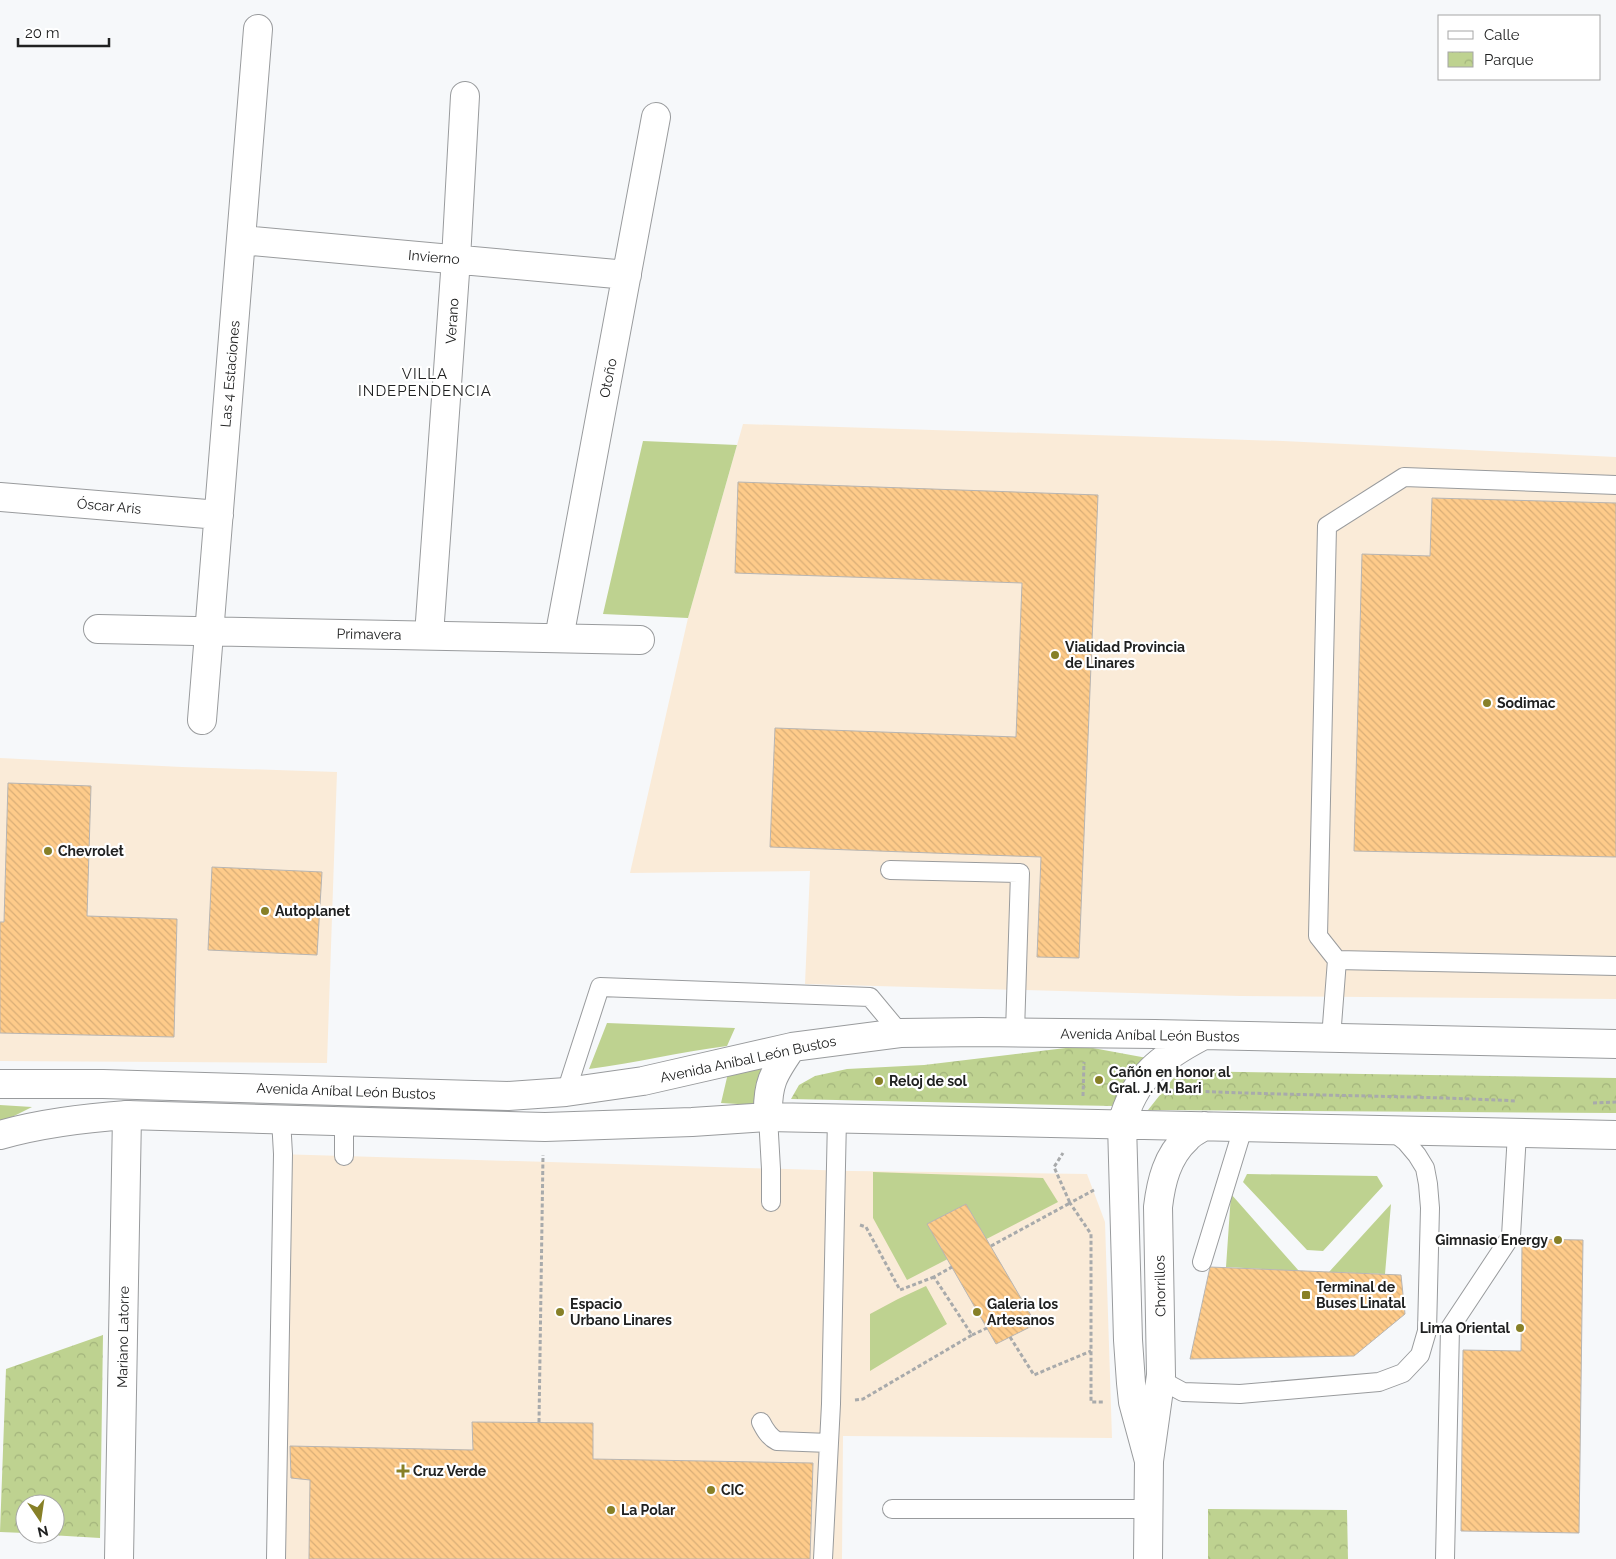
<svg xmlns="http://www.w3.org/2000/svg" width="1616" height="1559" font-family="Raleway,sans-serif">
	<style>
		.commercial { fill: #faebd8 }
		.grass { fill: #bed290 }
		.park { fill: url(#park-crowns) }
		.building { fill: url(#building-back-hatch); stroke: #b7b5b3 }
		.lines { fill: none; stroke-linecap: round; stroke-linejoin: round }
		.service-casing { stroke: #999b9d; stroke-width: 20 }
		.minor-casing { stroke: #999b9d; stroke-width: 30 }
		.primary-casing { stroke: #999b9d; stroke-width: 30 }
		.path { stroke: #a8aaab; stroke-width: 3; stroke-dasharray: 4 2.5; stroke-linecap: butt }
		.service { stroke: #fff; stroke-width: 18 }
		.minor { stroke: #fff; stroke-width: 28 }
		.primary { stroke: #fff; stroke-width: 28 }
		.poi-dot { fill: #878027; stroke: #fff; stroke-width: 2 }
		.labels { text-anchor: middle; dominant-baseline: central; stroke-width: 4.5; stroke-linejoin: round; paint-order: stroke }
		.street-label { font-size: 14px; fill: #202121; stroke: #fff }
		.poi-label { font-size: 14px; font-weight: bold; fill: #202121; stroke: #fff; text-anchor: start }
		.neighbourhood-label { font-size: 15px; letter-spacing: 1px; fill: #202121; stroke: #fff }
	</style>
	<defs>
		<pattern id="park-crowns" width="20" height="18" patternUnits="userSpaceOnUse" patternTransform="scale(1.25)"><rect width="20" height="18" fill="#bed290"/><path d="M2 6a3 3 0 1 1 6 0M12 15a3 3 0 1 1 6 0" fill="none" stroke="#a3b47c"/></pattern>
		<pattern id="building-back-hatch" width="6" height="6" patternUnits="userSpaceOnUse" patternTransform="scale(1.25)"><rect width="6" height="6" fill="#fecb8a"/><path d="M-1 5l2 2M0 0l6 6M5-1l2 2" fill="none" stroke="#d9ae77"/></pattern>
	</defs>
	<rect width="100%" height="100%" fill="#f6f8fa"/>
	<path class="commercial" d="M743 424 1283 441 1616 457V999L1240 996 805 984 810 871 630 873 688 618Z
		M0 758 182 767 337 772 327 1063 0 1061Z
		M277 1154 852 1171 1087 1174 1105 1222 1112 1438 843 1436 842 1559H267Z"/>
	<path class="grass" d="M643 441 737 445 688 618 603 614Z
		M607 1023 735 1028 727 1046C680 1052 635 1063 589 1069Z
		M766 1062 755 1105 721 1103 729 1069Z
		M0 1105 32 1107 0 1123Z
		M873 1172 1043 1178 1058 1202 907 1280 873 1218Z
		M1247 1174 1377 1176 1383 1186 1323 1251 1307 1250 1243 1182Z
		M1231 1194 1299 1271 1226 1267Z
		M1391 1204 1385 1274 1329 1272Z
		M926 1286 947 1324 870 1371V1314L898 1299Z"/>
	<path class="park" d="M1082 1046 1147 1058 1128 1077 1112 1106 791 1099 799 1085 815 1076 847 1069 924 1065Z
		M1179 1071 1616 1078V1113L1148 1110Z
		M103 1335 100 1538 33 1534H55V1504H25V1533L0 1532 6 1369Z
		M1208 1509 1347 1510 1348 1559H1208Z"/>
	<path class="building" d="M738 482 1098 495 1079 958 1037 957 1041 857 770 847 775 728 1016 737 1022 583 735 573Z
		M1432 498 1616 503V857L1354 851 1362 554 1430 556Z
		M8 783 91 786 87 916 177 919 174 1037 0 1033V922H4Z
		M212 867 322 872 317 955 208 950Z
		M966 1204 1036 1324 996 1344 927 1224Z
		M1522 1239 1583 1240 1579 1533 1461 1531 1463 1350 1521 1351Z
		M1210 1267 1401 1275 1405 1314 1354 1356 1190 1359Z
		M472 1422 593 1423V1459L813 1463 810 1559H309L310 1480 291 1478 290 1446 473 1450Z"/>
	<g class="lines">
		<defs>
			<path id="service" d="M1616 485 1404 477 1327 526 1318 936 1337 960 1616 966
				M890 870 1020 873 1015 1032
				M1331 1038 1337 960
				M566 1092 600 987 870 997 900 1033
				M768 1117 771 1169V1202
				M344 1156V1120
				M1202 1262 1243 1128
				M1161 1375 1170 1385 1183 1392 1240 1394 1379 1382 1403 1373 1420 1355 1427 1331 1430 1208 1428 1184 1425 1168 1417 1155 1406 1142 1392 1131
				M761 1422C765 1430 769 1437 777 1441L829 1443
				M892 1509H1149
				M276 1559 283 1154 281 1119
				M823 1559 831 1404 837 1118
				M1445 1559 1450 1328 1511 1236 1517 1133"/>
			<path id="minor" d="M241 240 627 275
				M0 497 219 515
				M98 629 640 640
				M429 635 456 259 465 96
				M559 638 656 117
				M202 720 258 29
				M119 1559 127 1115"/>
			<path id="primary" d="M0 1084H103L508 1096 566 1092 643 1081 792 1047 900 1033 981 1032 1155 1034 1616 1044
				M768 1117C767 1084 773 1074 792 1047
				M0 1135C42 1123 84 1118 127 1115L545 1127 692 1122 768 1117 1616 1135
				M1149 1461 1133 1402 1131 1383 1128 1340 1122 1124C1134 1077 1162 1057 1202 1036
				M1148 1559 1149 1461 1161 1375 1158 1207C1161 1182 1167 1156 1187 1138 1191 1133 1198 1130 1204 1126"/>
		</defs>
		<use href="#service" class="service-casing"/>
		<use href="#minor" class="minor-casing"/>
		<use href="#primary" class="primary-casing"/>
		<path class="path" d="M1173 1090C1288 1096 1402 1095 1517 1101
			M1083 1096 1084 1062
			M1593 1103 1616 1102
			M1094 1190 1070 1203 1091 1234V1402H1103
			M860 1225 866 1227 900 1290 934 1277
			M991 1246 1070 1203 1054 1167 1063 1153
			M972 1335 987 1328
			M1010 1337 1034 1375 1091 1351
			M855 1400 863 1399 972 1335 934 1277 952 1267
			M539 1422 543 1155"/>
		<use href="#service" class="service"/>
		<use href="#minor" class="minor"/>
		<use href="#primary" class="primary"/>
	</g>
	<g class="poi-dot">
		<circle cx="1055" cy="655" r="5"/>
		<circle cx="1487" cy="703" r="5"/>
		<circle cx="48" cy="851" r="5"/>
		<circle cx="265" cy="911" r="5"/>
		<circle cx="1099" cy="1080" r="5"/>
		<circle cx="879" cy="1081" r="5"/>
		<circle cx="1558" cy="1240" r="5"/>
		<rect x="1301" y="1290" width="10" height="10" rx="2.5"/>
		<circle cx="560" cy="1312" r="5"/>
		<circle cx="977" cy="1312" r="5"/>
		<circle cx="1520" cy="1328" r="5"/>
		<path d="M400.5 1463.5h5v5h5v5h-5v5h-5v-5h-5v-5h5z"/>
		<circle cx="711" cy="1490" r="5"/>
		<circle cx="611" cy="1510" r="5"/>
	</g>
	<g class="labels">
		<g class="street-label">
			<text transform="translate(434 257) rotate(5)">Invierno</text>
			<text transform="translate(452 321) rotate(-86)">Verano</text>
			<text transform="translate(230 374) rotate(-85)">Las 4 Estaciones</text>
			<text transform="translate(608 378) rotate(-79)">Otoño</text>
			<text transform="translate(109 506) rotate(5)">Óscar Aris</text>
			<text transform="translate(369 634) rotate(1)">Primavera</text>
			<text transform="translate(1150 1035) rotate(1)">Avenida Aníbal León Bustos</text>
			<text transform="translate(748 1059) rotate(-12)">Avenida Aníbal León Bustos</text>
			<text transform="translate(346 1091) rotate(2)">Avenida Aníbal León Bustos</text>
			<text transform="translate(1160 1286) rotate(-91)">Chorrillos</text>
			<text transform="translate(123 1337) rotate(-89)">Mariano Latorre</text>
		</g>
		<g class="poi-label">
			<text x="1065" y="647">Vialidad Provincia<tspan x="1065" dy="16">de Linares</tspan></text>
			<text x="1497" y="703">Sodimac</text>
			<text x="58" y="851">Chevrolet</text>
			<text x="275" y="911">Autoplanet</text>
			<text x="1109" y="1072">Cañón en honor al<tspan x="1109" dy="16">Gral. J. M. Bari</tspan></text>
			<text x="889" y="1081">Reloj de sol</text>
			<text x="1548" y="1240" text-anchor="end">Gimnasio Energy</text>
			<text x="1316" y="1287">Terminal de<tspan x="1316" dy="16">Buses Linatal</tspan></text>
			<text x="570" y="1304">Espacio<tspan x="570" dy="16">Urbano Linares</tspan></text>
			<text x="987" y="1304">Galeria los<tspan x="987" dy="16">Artesanos</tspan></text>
			<text x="1510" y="1328" text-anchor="end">Lima Oriental</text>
			<text x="413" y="1471">Cruz Verde</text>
			<text x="721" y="1490">CIC</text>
			<text x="621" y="1510">La Polar</text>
		</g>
		<g class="neighbourhood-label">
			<text x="425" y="374">VILLA<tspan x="425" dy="17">INDEPENDENCIA</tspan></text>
		</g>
	</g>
	<rect x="1438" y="15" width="162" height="65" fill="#ffffff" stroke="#a6a6a6"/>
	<rect x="1448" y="31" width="25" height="8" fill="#ffffff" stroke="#a6a6a6"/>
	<text x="1484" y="40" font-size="15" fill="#202121">Calle</text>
	<rect x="1448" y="52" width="25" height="15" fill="url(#park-crowns)" stroke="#a6a6a6"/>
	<text x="1484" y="65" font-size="15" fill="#202121">Parque</text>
	<g transform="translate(40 1519) rotate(167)"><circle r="24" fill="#ffffff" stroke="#a6a6a6"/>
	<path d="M0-4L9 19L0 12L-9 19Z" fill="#878027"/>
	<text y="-8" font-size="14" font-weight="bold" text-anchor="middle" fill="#202121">N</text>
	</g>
	<path d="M18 38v8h91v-8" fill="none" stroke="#202121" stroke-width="2.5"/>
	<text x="25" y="38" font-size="15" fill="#202121" stroke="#ffffff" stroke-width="4" paint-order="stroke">20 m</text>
</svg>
